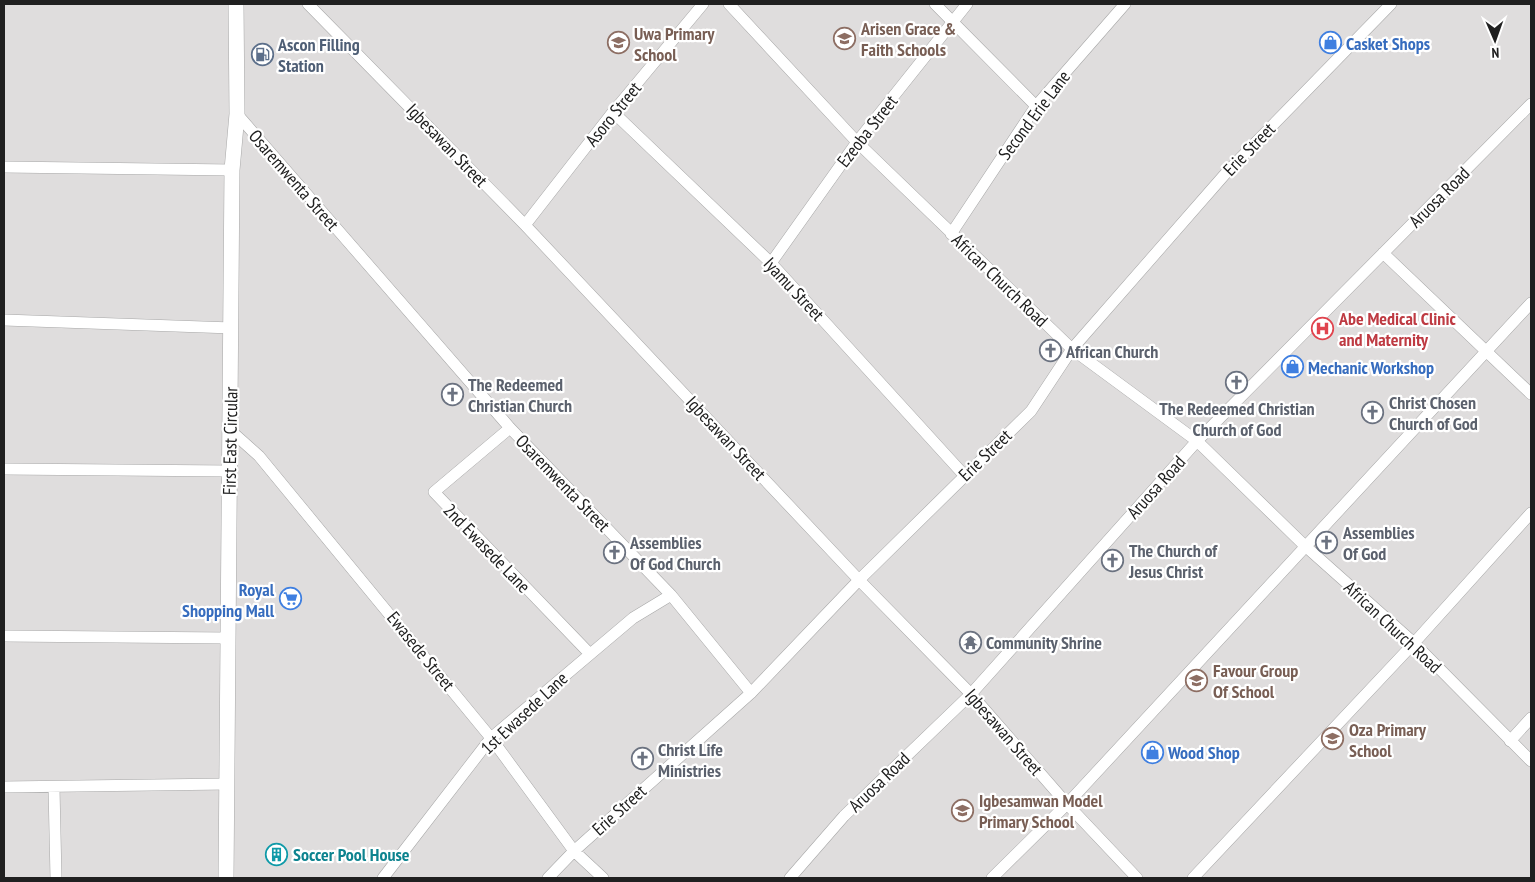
<svg xmlns="http://www.w3.org/2000/svg" width="1535" height="882" font-family="'PT Sans Narrow',sans-serif">
	<style>
		.residential { fill: #dfdddd }
		.lines { fill: none; stroke-linecap: round; stroke-linejoin: round }
		.minor-casing { stroke: #a7a7a7; stroke-width: 12 }
		.tertiary-casing { stroke: #a7a7a7; stroke-width: 16 }
		.minor { stroke: #fff; stroke-width: 11 }
		.tertiary { stroke: #fff; stroke-width: 15 }
		.labels { text-anchor: middle; dominant-baseline: central; stroke-width: 4.5; stroke-linejoin: round; paint-order: stroke }
		.education-label { font-size: 18px; font-weight: bold; fill: #785e54; stroke: #fff; text-anchor: start }
		.shop-label { font-size: 18px; font-weight: bold; fill: #366cbe; stroke: #fff; text-anchor: start }
		.service-label { font-size: 18px; font-weight: bold; fill: #4e5e75; stroke: #fff; text-anchor: start }
		.street-label { font-size: 18px; fill: #202020; stroke: #fff }
		.health-label { font-size: 18px; font-weight: bold; fill: #be3a42; stroke: #fff; text-anchor: start }
		.worship-label { font-size: 18px; font-weight: bold; fill: #5b616d; stroke: #fff; text-anchor: start }
		.culture-label { font-size: 18px; font-weight: bold; fill: #0d838f; stroke: #fff; text-anchor: start }
	</style>
	<rect width="100%" height="100%" fill="#f1eee7"/>
	<path class="residential" d="M4 4H1531V878H4Z"/>
	<g class="lines">
		<defs>
			<path id="minor" d="M308 4 525 225 859 580 971 694 1067 804 1137 878
				M729 4 857 142 1072 349 1197 441 1304 545 1414 643 1531 761
				M935 4 1036 106
				M613 112 771 263 964 475
				M237 114 510 428 671 595 751 693
				M4 167 232 170
				M525 225 613 112 703 4
				M951 234 1036 106 1125 4
				M1383 253 1531 394
				M771 263 857 142 967 4
				M4 320 232 328
				M510 428 434 492 589 653
				M231 431 259 456 491 738 574 851 603 878
				M4 469 229 471
				M4 636 227 638
				M1510 741 1531 718
				M4 787 227 784
				M54 788 56 878
				M383 878 491 738 633 618 671 595
				M548 878 574 851 751 693 859 580 1031 411 1072 349 1226 173 1391 4
				M790 878 844 816 971 694 1197 441 1531 104
				M992 878 1067 804 1531 303
				M1193 878 1414 643 1531 513"/>
			<path id="tertiary" d="M226 878 232 170 237 114 236 4"/>
		</defs>
		<use href="#minor" class="minor-casing"/>
		<use href="#tertiary" class="tertiary-casing"/>
		<use href="#minor" class="minor"/>
		<use href="#tertiary" class="tertiary"/>
	</g>
	<defs>
		<symbol id="school-ring" viewBox="-11 -11 22 22"><circle r="9.5" fill="#fff" stroke="#8d6e63" stroke-width="1.5"/><path d="M0-5L7-2L0 1L-7-2ZM-4 1L0 2.5L4 1V4Q0 6-4 4Z" fill="#8d6e63"/></symbol>
		<symbol id="shop-ring" viewBox="-11 -11 22 22"><circle r="9.5" fill="#fff" stroke="#3f7fe0" stroke-width="1.5"/><path d="M-5-2.5h2.3a2.7 3.5 0 0 1 5.4 0H5L5.5 6h-11ZM-1.5-2.5h3a1.5 2.3 0 0 0-3 0Z" fill="#3f7fe0"/></symbol>
		<symbol id="fuel-ring" viewBox="-11 -11 22 22"><circle r="9.5" fill="#fff" stroke="#5c6f8a" stroke-width="1.5"/><path d="M-5.5-6h7V0h2V4h1.3V-2.5L3-4.5l.8-.8L6-3V5H2.5V1h-1V6h-7ZM-4.2-4.7v3.2H.2V-4.7Z" fill="#5c6f8a"/></symbol>
		<symbol id="hospital-ring" viewBox="-11 -11 22 22"><circle r="9.5" fill="#fff" stroke="#e0444e" stroke-width="1.5"/><path d="M-5-5h3v3.5h4V-5h3V5h-3V1.5h-4V5h-3Z" fill="#e0444e"/></symbol>
		<symbol id="church-ring" viewBox="-11 -11 22 22"><circle r="9.5" fill="#fff" stroke="#6b7280" stroke-width="1.5"/><path d="M-1.2-6h2.4v3.5h3.3v2.4h-3.3V6h-2.4V-.1h-3.3v-2.4h3.3Z" fill="#6b7280"/></symbol>
		<symbol id="supermarket-ring" viewBox="-11 -11 22 22"><circle r="9.5" fill="#fff" stroke="#3f7fe0" stroke-width="1.5"/><path d="M-6-5.5h2.5l.6 2H6L4.5 2H-2.5L-4.4-4H-6ZM-1.5 3.2a1.3 1.3 0 1 0 .1 0ZM3 3.2a1.3 1.3 0 1 0 .1 0Z" fill="#3f7fe0"/></symbol>
		<symbol id="temple-ring" viewBox="-11 -11 22 22"><circle r="9.5" fill="#fff" stroke="#6b7280" stroke-width="1.5"/><path d="M0-6L5-2H3V0L6.5 2.5H4V6H1.5V3h-3V6H-4V2.5H-6.5L-3 0V-2H-5Z" fill="#6b7280"/></symbol>
		<symbol id="building-ring" viewBox="-11 -11 22 22"><circle r="9.5" fill="#fff" stroke="#0f9aa8" stroke-width="1.5"/><path d="M-4-6H4V6H1V3H-1V6H-4ZM-2.5-4.3h1.7v1.8h-1.7ZM.8-4.3h1.7v1.8H.8ZM-2.5-1h1.7V.8h-1.7ZM.8-1h1.7V.8H.8Z" fill="#0f9aa8"/></symbol>
	</defs>
	<g fill-rule="evenodd">
		<use href="#school-ring" x="832" y="26" width="25" height="25"/>
		<use href="#school-ring" x="606" y="30" width="25" height="25"/>
		<use href="#shop-ring" x="1318" y="30" width="25" height="25"/>
		<use href="#fuel-ring" x="250" y="42" width="25" height="25"/>
		<use href="#hospital-ring" x="1310" y="316" width="25" height="25"/>
		<use href="#church-ring" x="1038" y="338" width="25" height="25"/>
		<use href="#shop-ring" x="1280" y="354" width="25" height="25"/>
		<use href="#church-ring" x="1224" y="370" width="25" height="25"/>
		<use href="#church-ring" x="440" y="382" width="25" height="25"/>
		<use href="#church-ring" x="1360" y="400" width="25" height="25"/>
		<use href="#church-ring" x="1314" y="530" width="25" height="25"/>
		<use href="#church-ring" x="602" y="540" width="25" height="25"/>
		<use href="#church-ring" x="1100" y="548" width="25" height="25"/>
		<use href="#supermarket-ring" x="278" y="586" width="25" height="25"/>
		<use href="#temple-ring" x="958" y="630" width="25" height="25"/>
		<use href="#school-ring" x="1184" y="668" width="25" height="25"/>
		<use href="#school-ring" x="1320" y="726" width="25" height="25"/>
		<use href="#shop-ring" x="1140" y="740" width="25" height="25"/>
		<use href="#church-ring" x="630" y="746" width="25" height="25"/>
		<use href="#school-ring" x="950" y="798" width="25" height="25"/>
		<use href="#building-ring" x="264" y="842" width="25" height="25"/>
	</g>
	<g class="labels">
		<g class="education-label">
			<text x="861" y="28">Arisen Grace &amp;<tspan x="861" dy="21">Faith Schools</tspan></text>
			<text x="634" y="33">Uwa Primary<tspan x="634" dy="21">School</tspan></text>
			<text x="1213" y="670">Favour Group<tspan x="1213" dy="21">Of School</tspan></text>
			<text x="1349" y="729">Oza Primary<tspan x="1349" dy="21">School</tspan></text>
			<text x="979" y="800">Igbesamwan Model<tspan x="979" dy="21">Primary School</tspan></text>
		</g>
		<g class="shop-label">
			<text x="1346" y="43">Casket Shops</text>
			<text x="1308" y="367">Mechanic Workshop</text>
			<text x="274" y="589" text-anchor="end">Royal<tspan x="274" dy="21">Shopping Mall</tspan></text>
			<text x="1168" y="752">Wood Shop</text>
		</g>
		<g class="service-label">
			<text x="278" y="44">Ascon Filling<tspan x="278" dy="21">Station</tspan></text>
		</g>
		<g class="street-label">
			<text transform="translate(613 114) rotate(-51)">Asoro Street</text>
			<text transform="translate(1034 115) rotate(-53)">Second Erie Lane</text>
			<text transform="translate(867 131) rotate(-52)">Ezeoba Street</text>
			<text transform="translate(447 145) rotate(46)">Igbesawan Street</text>
			<text transform="translate(1249 149) rotate(-46)">Erie Street</text>
			<text transform="translate(294 180) rotate(49)">Osaremwenta Street</text>
			<text transform="translate(1439 197) rotate(-45)">Aruosa Road</text>
			<text transform="translate(1000 280) rotate(44)">African Church Road</text>
			<text transform="translate(794 289) rotate(47)">Iyamu Street</text>
			<text transform="translate(726 438) rotate(47)">Igbesawan Street</text>
			<text transform="translate(230 441) rotate(-89)">First East Circular</text>
			<text transform="translate(985 455) rotate(-44)">Erie Street</text>
			<text transform="translate(563 483) rotate(46)">Osaremwenta Street</text>
			<text transform="translate(1156 487) rotate(-48)">Aruosa Road</text>
			<text transform="translate(487 548) rotate(46)">2nd Ewasede Lane</text>
			<text transform="translate(1393 627) rotate(43)">African Church Road</text>
			<text transform="translate(421 651) rotate(51)">Ewasede Street</text>
			<text transform="translate(524 713) rotate(-43)">1st Ewasede Lane</text>
			<text transform="translate(1004 732) rotate(49)">Igbesawan Street</text>
			<text transform="translate(879 782) rotate(-44)">Aruosa Road</text>
			<text transform="translate(619 810) rotate(-42)">Erie Street</text>
		</g>
		<g class="health-label">
			<text x="1339" y="318">Abe Medical Clinic<tspan x="1339" dy="21">and Maternity</tspan></text>
		</g>
		<g class="worship-label">
			<text x="1066" y="351">African Church</text>
			<text x="468" y="384">The Redeemed<tspan x="468" dy="21">Christian Church</tspan></text>
			<text x="1389" y="402">Christ Chosen<tspan x="1389" dy="21">Church of God</tspan></text>
			<text x="1237" y="408" text-anchor="middle">The Redeemed Christian<tspan x="1237" dy="21">Church of God</tspan></text>
			<text x="1343" y="532">Assemblies<tspan x="1343" dy="21">Of God</tspan></text>
			<text x="630" y="542">Assemblies<tspan x="630" dy="21">Of God Church</tspan></text>
			<text x="1129" y="550">The Church of<tspan x="1129" dy="21">Jesus Christ</tspan></text>
			<text x="986" y="642">Community Shrine</text>
			<text x="658" y="749">Christ Life<tspan x="658" dy="21">Ministries</tspan></text>
		</g>
		<g class="culture-label">
			<text x="293" y="854">Soccer Pool House</text>
		</g>
	</g>
	<rect width="1535" height="882" fill="none" stroke="#202020" stroke-width="10"/>
	<g transform="translate(1495 40) rotate(178)" stroke="#ffffff" stroke-width="4" paint-order="stroke">
	<path d="M0-4L9 19L0 12L-9 19Z" fill="#202020"/>
	<text y="-8" font-size="14" font-weight="bold" text-anchor="middle" fill="#202020">N</text>
	</g>
</svg>
